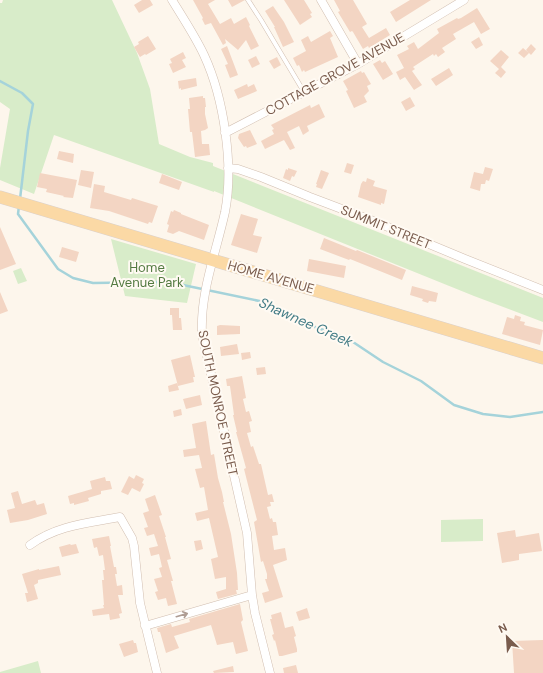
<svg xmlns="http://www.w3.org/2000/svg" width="543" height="673" font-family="'DM Sans',sans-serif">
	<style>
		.green { fill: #d8ecc9 }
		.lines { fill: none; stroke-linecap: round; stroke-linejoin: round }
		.stream { stroke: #a5d3da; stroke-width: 2.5 }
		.building { fill: #f3d5c3 }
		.service-casing { stroke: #d1beb0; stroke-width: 5 }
		.minor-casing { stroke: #d1beb0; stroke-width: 9 }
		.primary-casing { stroke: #dad1cd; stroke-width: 13 }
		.service { stroke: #fff; stroke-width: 4 }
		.minor { stroke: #fff; stroke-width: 8 }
		.primary { stroke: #fbd9a5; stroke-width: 12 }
		.oneway { stroke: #af9d94 }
		.labels { text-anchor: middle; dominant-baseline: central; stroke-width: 4; stroke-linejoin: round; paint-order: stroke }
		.street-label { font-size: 13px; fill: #7a5c4d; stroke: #fffaf3 }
		.park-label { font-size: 13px; fill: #537a41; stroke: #fffaf3 }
		.water-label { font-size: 14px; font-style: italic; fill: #437c86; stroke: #fffaf3 }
	</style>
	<rect width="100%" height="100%" fill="#fdf6ec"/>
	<path class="green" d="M3 0H112L137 53 150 89 159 144 190 157 213 163V166L543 298V322L474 296 214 191V192L54 135 34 194 0 180V168L10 109 0 102V3H2Z
		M111 239 196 264 187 303 125 296Z
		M21 268 27 281 18 284 13 271Z
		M483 519V541L441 542V520Z
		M38 661 41 673H0V672Z"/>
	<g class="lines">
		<path class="stream" d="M0 81 22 93 33 104 28 131 20 199
			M19 206 18 214 58 269 73 278 93 283 159 282 183 285 264 302 312 326 347 338 383 362 421 381 454 405 483 414 510 417 543 412"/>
	</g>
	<path class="building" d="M142 0H150L153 5 139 13 134 5Z
		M193 0H215L208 4 220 24 231 18 234 24 246 17 250 25 249 26 259 46 251 50 246 40 238 50 225 39 226 43 223 45 211 23 205 25 202 19 203 18Z
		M228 0H245L232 7Z
		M284 0H304L312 13 310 14 312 17 300 25Z
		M334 0H353L367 24 362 27 369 38 386 28 390 35 369 48 368 46 363 49 353 32 352 31 350 32 338 12 340 11Z
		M410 0H431L396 22 390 12Z
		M273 6 284 22 294 42 283 47 274 27H275L265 11Z
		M477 8 490 29 481 34 474 22 453 34 456 39 442 48 445 52 438 57 436 54 434 56 433 54 413 67 415 69 412 71 422 85 414 90 405 77 400 80 396 72 404 68 397 55 409 49 407 46 414 42 418 49 439 33 437 29 457 18 458 19 461 18Z
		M330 31 333 36 330 38 338 57 305 72 304 70 302 72 299 65 297 66 293 58 306 51 301 40 308 36 311 42Z
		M148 36 156 49 146 55 145 54 140 57 134 47 139 44 138 42Z
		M479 37 483 45 476 49 471 42Z
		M531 44 536 49 531 55 529 53 524 58 518 53 523 48 529 53 526 50Z
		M227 46 238 75 230 78 225 65 228 64 221 49Z
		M501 50 509 57 501 67 506 72 501 78 495 73 499 69 490 61Z
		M183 52 186 58 182 60 186 67 173 73 169 64 172 63 170 59Z
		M256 56 260 64 252 68 248 60Z
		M277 57 281 65 274 69 269 61Z
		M380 60 382 63 385 61 393 74 383 80 373 64Z
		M449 68 453 75 436 86 431 79Z
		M361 71 362 73 364 72 371 84 367 86 369 91 364 96 367 102 354 108 346 91 348 90 343 81Z
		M196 78 197 86 181 90V88L179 89 178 81Z
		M247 84 248 87 254 84 257 91 238 99 234 90Z
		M203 96V98H205L206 107H205V114L208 128 205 130 201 131 202 144H209L210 155 195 157 192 132H190L188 109H190L189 98Z
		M410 97 415 106 406 111 401 102Z
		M319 104 325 117 307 126 309 131 303 135 299 126 287 132 295 148 290 150 284 140 265 149 261 141 274 134 272 130 274 129 271 125 310 105 311 108Z
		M250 130 257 144 247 148 246 146 244 147 238 138 239 134Z
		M59 151 74 154 73 163 57 159Z
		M347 163 354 165 351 174 344 172Z
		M485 167 493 169 489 181 486 180 485 184H481L480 191 470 188 474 172 483 174Z
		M288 168 297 171 294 177 292 176 290 181 283 178 286 169 288 170Z
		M81 170 94 172 91 188 78 185Z
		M321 170 329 173 322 189 316 187 317 184H316Z
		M40 173 77 180 73 198 63 197 64 196 46 192 47 189 37 187Z
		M162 174 182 182 179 190 159 183Z
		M367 178 375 181 373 186 387 190 384 204 381 203V205L358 197 361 184 363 181 366 182Z
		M94 184 105 186 104 192 131 200 132 198 158 206 152 223 149 222 148 224 109 211 90 208Z
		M174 210 181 213V214L209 225 204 240 179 231 173 234 167 232 169 225 167 224 171 211 173 212Z
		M241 214 258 219 253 235 262 237 257 253 231 245Z
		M0 227 16 264 0 270Z
		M324 238 356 251 357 250 406 270 402 280 350 259 349 260 320 249Z
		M62 247 79 252 76 262 59 257Z
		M309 259 346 266 344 278 307 271Z
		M412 286 438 293 436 302 429 301 428 303 422 301 423 299 410 295Z
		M0 292 8 311 0 314Z
		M170 308H179V318H181L182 330H173L172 315H170Z
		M515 315 521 317 520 321 525 322 524 325 543 330 540 345 502 334 507 317 514 319Z
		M220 325 240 326V334L217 335V326Z
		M237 344 239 354 221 356 220 347Z
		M250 352 251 358 242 360 241 353Z
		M190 355 195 377H193L194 382 178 386 171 360Z
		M265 367 266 374 257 375 256 368Z
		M242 376 246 398 243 399 246 412 249 411 252 421 249 422 251 432 247 433 251 447 253 446 259 464H261L268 495 272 494 274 502H270L271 506 267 507 270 519 272 518 273 522H276L278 535 272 536 274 550 285 548 287 560 273 565 283 597 265 603 262 593 269 591 265 579H267V574L263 561 261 562 254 522 257 520 244 469 246 468 236 432H237L233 415H234L230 386H227L226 379Z
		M177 383 179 390 169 392 168 386Z
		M200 395 202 405 186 409 183 399Z
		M181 409 182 415 174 417 173 411Z
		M206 421 211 455 214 454 218 478 222 492 224 502H223L231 534 237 573 238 590H236L237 594 218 599 216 592 226 589V577L215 579 211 559 218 557 209 518 197 521 195 513 208 510 204 487 200 488 195 469 202 468 199 455 184 457 183 450 196 448 192 424Z
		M136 475 144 479 142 483 144 484 140 492 132 488 128 495 121 492 129 476 134 479Z
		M105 477 106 481H110L112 489 101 491V494L88 498 89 501 74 505V503L70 504 68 496 92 489 90 481Z
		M18 491 22 504 35 500 37 505 44 503 47 514 28 520 10 523 7 510 15 508 11 493Z
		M155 495 162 515 159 516 166 537H165L171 559 167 560 173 581H171L177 604 168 606 166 598 158 600 155 592 158 591 154 579 162 577 159 568 162 567 159 554 151 556 149 548 158 546 154 534 147 536 144 528 148 527 143 513 149 511 145 499Z
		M515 530 516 537 539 533 542 551 519 554V560L502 563 497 533Z
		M109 536 111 546H110L114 567H116L117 574H115L117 586 122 585 123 595H118L122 613 119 614 120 618 110 620 109 614 93 616 92 610 104 608 103 605H104L102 580H104L103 570H105L103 555 99 556 97 547 94 548 92 539Z
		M201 540 203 549 196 551 194 541Z
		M70 544 71 545 76 544 79 553 62 557 59 547Z
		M59 566 61 575 38 580V583L34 585 38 599 27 602 25 593H28L22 574 39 569V570Z
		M240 604 243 620 241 622 248 651 236 654 233 642 217 645 211 625 174 636 179 648 166 653 160 632H158L157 628 171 624 172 627 190 622 189 619Z
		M307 608 310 618 299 621 296 612Z
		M281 612 285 628 293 626 296 636 294 637 297 649V652L282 656H279L275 640 274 641 272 635 274 634 270 619H272L271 615Z
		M133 640 134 643H136L138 652 124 657 119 644Z
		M543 640V673H514L512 641Z
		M296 665 298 673H284L283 668Z
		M233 666 234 672 214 673 213 671Z"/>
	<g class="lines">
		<defs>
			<path id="service" d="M248 0 261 20 304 92"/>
			<path id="minor" d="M172 0C183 18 195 36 204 55 224 98 234 166 225 212 216 253 200 292 202 334L247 533 252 595 255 613 270 673
				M321 0 358 64
				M225 133 358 64 464 0
				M228 168 238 169 261 177 310 197 376 222 465 259 543 290
				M30 545C57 525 89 523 120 517L132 538 134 546 140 603 157 673
				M145 626 252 595"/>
			<path id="primary" d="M0 197 543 358"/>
		</defs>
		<use href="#service" class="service-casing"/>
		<use href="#minor" class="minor-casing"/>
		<use href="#primary" class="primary-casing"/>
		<use href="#service" class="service"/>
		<use href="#minor" class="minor"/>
		<use href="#primary" class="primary"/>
	</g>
	<defs><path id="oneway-shaft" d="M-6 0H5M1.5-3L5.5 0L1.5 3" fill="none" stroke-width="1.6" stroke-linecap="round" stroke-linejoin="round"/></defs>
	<use class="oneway" href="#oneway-shaft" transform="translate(182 615) rotate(-16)"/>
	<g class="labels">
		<g class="street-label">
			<text transform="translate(335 74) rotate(-29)">COTTAGE GROVE AVENUE</text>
			<text transform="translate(386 227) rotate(22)">SUMMIT STREET</text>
			<text transform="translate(271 277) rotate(16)">HOME AVENUE</text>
			<text transform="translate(218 403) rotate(78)">SOUTH MONROE STREET</text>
		</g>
		<g class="park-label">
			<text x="147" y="267">Home<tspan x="147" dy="15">Avenue Park</tspan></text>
		</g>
		<g class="water-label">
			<text transform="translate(306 322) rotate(24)">Shawnee Creek</text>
		</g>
	</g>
	<g transform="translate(507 637) rotate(335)" stroke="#fffaf3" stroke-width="3" paint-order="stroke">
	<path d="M0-3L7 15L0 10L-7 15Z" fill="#7a5c4d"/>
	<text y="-6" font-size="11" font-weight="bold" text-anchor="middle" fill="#7a5c4d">N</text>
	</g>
</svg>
